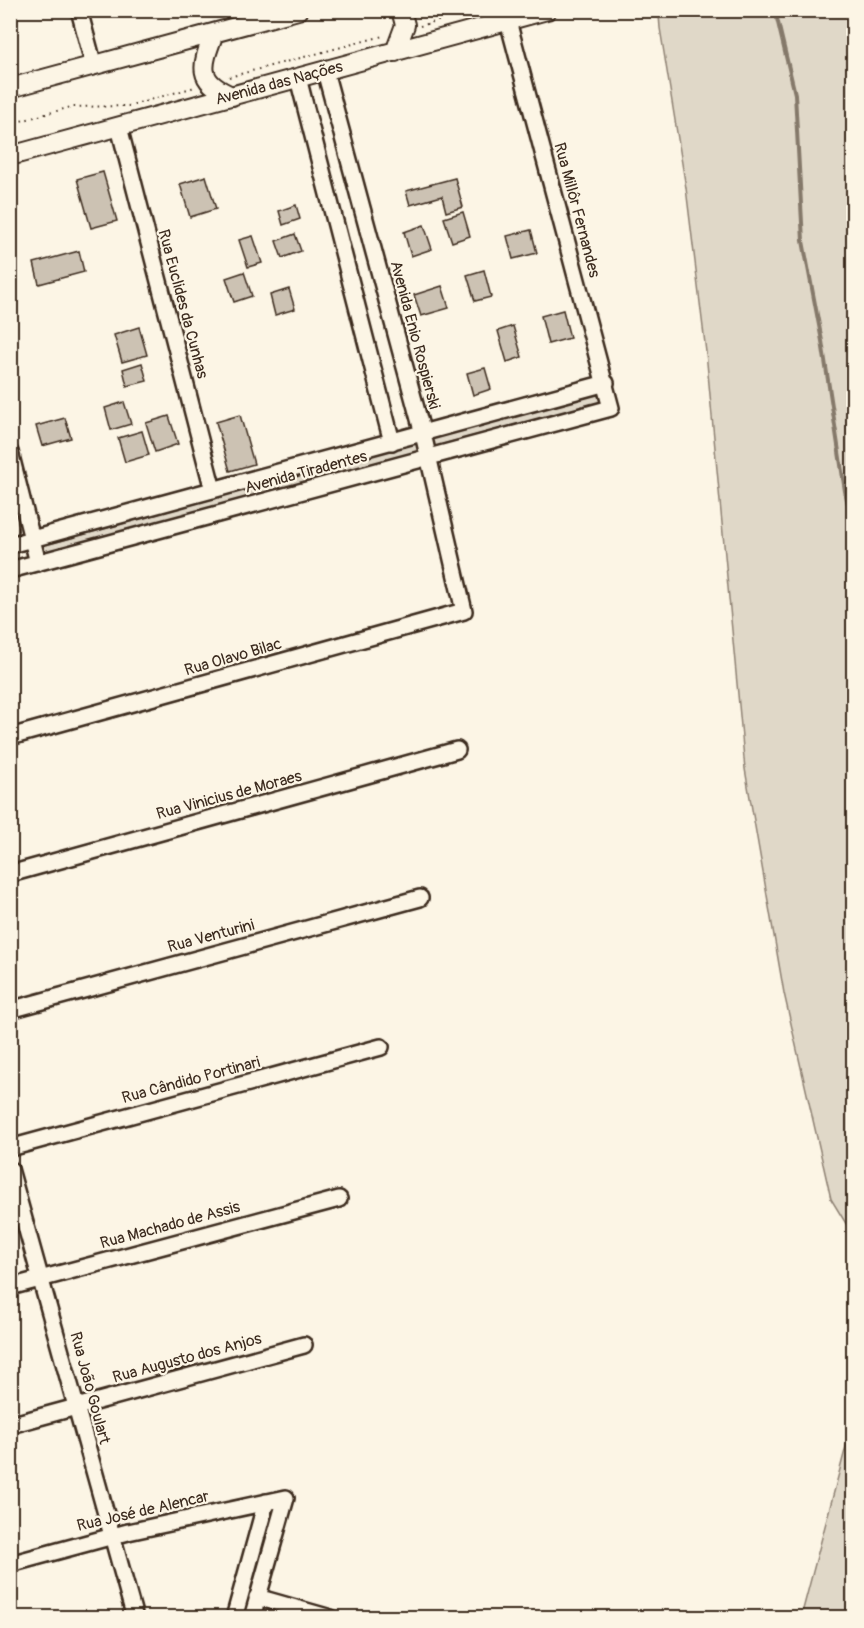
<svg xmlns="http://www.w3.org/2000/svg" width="864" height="1628" font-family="Pangolin,sans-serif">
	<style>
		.green { fill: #e0d8c8; stroke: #8e8173; stroke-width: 1.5 }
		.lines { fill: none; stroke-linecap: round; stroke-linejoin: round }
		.stream { stroke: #85796b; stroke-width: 4 }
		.building { fill: #ccc2b3; stroke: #3b2a1e; stroke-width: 1.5 }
		.minor-casing { stroke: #3b2a1e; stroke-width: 20 }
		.major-casing { stroke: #3b2a1e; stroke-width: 22 }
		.path { stroke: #3b2a1e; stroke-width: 2; stroke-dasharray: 1.5 4.5; stroke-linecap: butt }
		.minor { stroke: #fcf5e5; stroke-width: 15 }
		.major { stroke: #fcf5e5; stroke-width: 18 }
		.labels { text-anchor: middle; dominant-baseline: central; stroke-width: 4.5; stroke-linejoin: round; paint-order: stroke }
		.street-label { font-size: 16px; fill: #3b2a1e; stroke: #fcf5e5 }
	</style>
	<rect width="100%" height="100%" fill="#fcf5e5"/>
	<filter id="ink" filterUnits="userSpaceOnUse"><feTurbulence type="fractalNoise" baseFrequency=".0167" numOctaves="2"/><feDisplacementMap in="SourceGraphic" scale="12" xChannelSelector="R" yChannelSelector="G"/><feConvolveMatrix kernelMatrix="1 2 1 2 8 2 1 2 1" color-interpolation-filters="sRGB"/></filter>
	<g filter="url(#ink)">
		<path class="green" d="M674 11H853V1235L831 1199 784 993 745 769 706 352 686 188 660 28 659 15Z
			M597 392 600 402 432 447 429 438Z
			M418 442 421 453 45 557 42 546Z
			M853 1420V1617H801Z"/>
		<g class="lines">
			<path class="stream" d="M775 10 795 94 803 241 822 341 845 491 854 531"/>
		</g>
		<path class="building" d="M103 172 117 221 91 228 77 179Z
			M206 176 216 209 190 217 180 184Z
			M455 178 463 207 446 212 442 196 410 205 406 191Z
			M296 205 300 219 283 225 279 211Z
			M463 212 470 236 452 242 444 218Z
			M424 225 432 249 411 256 404 232Z
			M531 230 537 253 513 259 507 236Z
			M295 234 301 251 282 258 276 241Z
			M253 236 262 263 248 267 239 240Z
			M79 251 84 272 39 284 34 263Z
			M484 270 491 297 475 301 467 275Z
			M244 272 252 296 234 302 226 278Z
			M442 286 449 308 421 316 414 295Z
			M289 289 295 309 275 315 270 295Z
			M563 310 570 338 548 344 541 316Z
			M513 326 522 357 507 362 498 331Z
			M139 327 147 355 122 362 114 335Z
			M142 363 147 381 127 386 123 369Z
			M485 368 491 389 473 395 467 373Z
			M124 402 131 424 111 430 105 408Z
			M240 415 254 464 230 471 216 422Z
			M169 416 178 444 155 452 146 423Z
			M65 418 71 438 42 446 36 426Z
			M142 431 149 455 125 462 118 438Z"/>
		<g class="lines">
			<defs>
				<path id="minor" d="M79 10 94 66
					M298 78 392 442
					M119 127 213 490
					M10 452 38 563
					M10 545 606 383
					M10 570 611 408 508 21
					M10 737 464 611 423 434 325 71
					M10 874 457 750
					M10 1010 420 898
					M10 1148 381 1047
					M10 1169 135 1618
					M10 1287 339 1199
					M10 1425 304 1345
					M10 1564 128 1532 286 1498 252 1618
					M257 1597 331 1618
					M234 1618 266 1502"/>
				<path id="major" d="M214 33C202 65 195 81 232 96
					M395 52 405 25 401 10
					M10 88 298 10
					M10 156 547 10"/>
			</defs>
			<use href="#minor" class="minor-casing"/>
			<use href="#major" class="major-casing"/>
			<path class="path" d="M420 26 477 10
				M229 77 383 36
				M10 124 71 107 128 106 195 87"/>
			<use href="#minor" class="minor"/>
			<use href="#major" class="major"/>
		</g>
	</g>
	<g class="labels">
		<g class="street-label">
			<text transform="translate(279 83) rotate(-15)">Avenida das Nações</text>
			<text transform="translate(577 210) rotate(75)">Rua Millôr Fernandes</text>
			<text transform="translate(183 304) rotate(75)">Rua Euclides da Cunhas</text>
			<text transform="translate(415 335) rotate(75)">Avenida Enio Rospierski</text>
			<text transform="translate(306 472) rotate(-15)">Avenida Tiradentes</text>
			<text transform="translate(233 657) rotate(-16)">Rua Olavo Bilac</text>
			<text transform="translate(229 795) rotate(-15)">Rua Vinicius de Moraes</text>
			<text transform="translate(211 936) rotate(-15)">Rua Venturini</text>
			<text transform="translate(191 1080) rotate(-15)">Rua Cândido Portinari</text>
			<text transform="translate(170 1225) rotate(-15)">Rua Machado de Assis</text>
			<text transform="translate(187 1358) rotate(-15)">Rua Augusto dos Anjos</text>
			<text transform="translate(90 1388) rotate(75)">Rua João Goulart</text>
			<text transform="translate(143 1511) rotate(-13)">Rua José de Alencar</text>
		</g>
	</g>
	<rect width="864" height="1628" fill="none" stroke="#fcf5e5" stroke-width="36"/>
	<rect x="18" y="18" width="828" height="1592" fill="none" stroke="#3b2a1e" stroke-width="2" filter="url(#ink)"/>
</svg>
